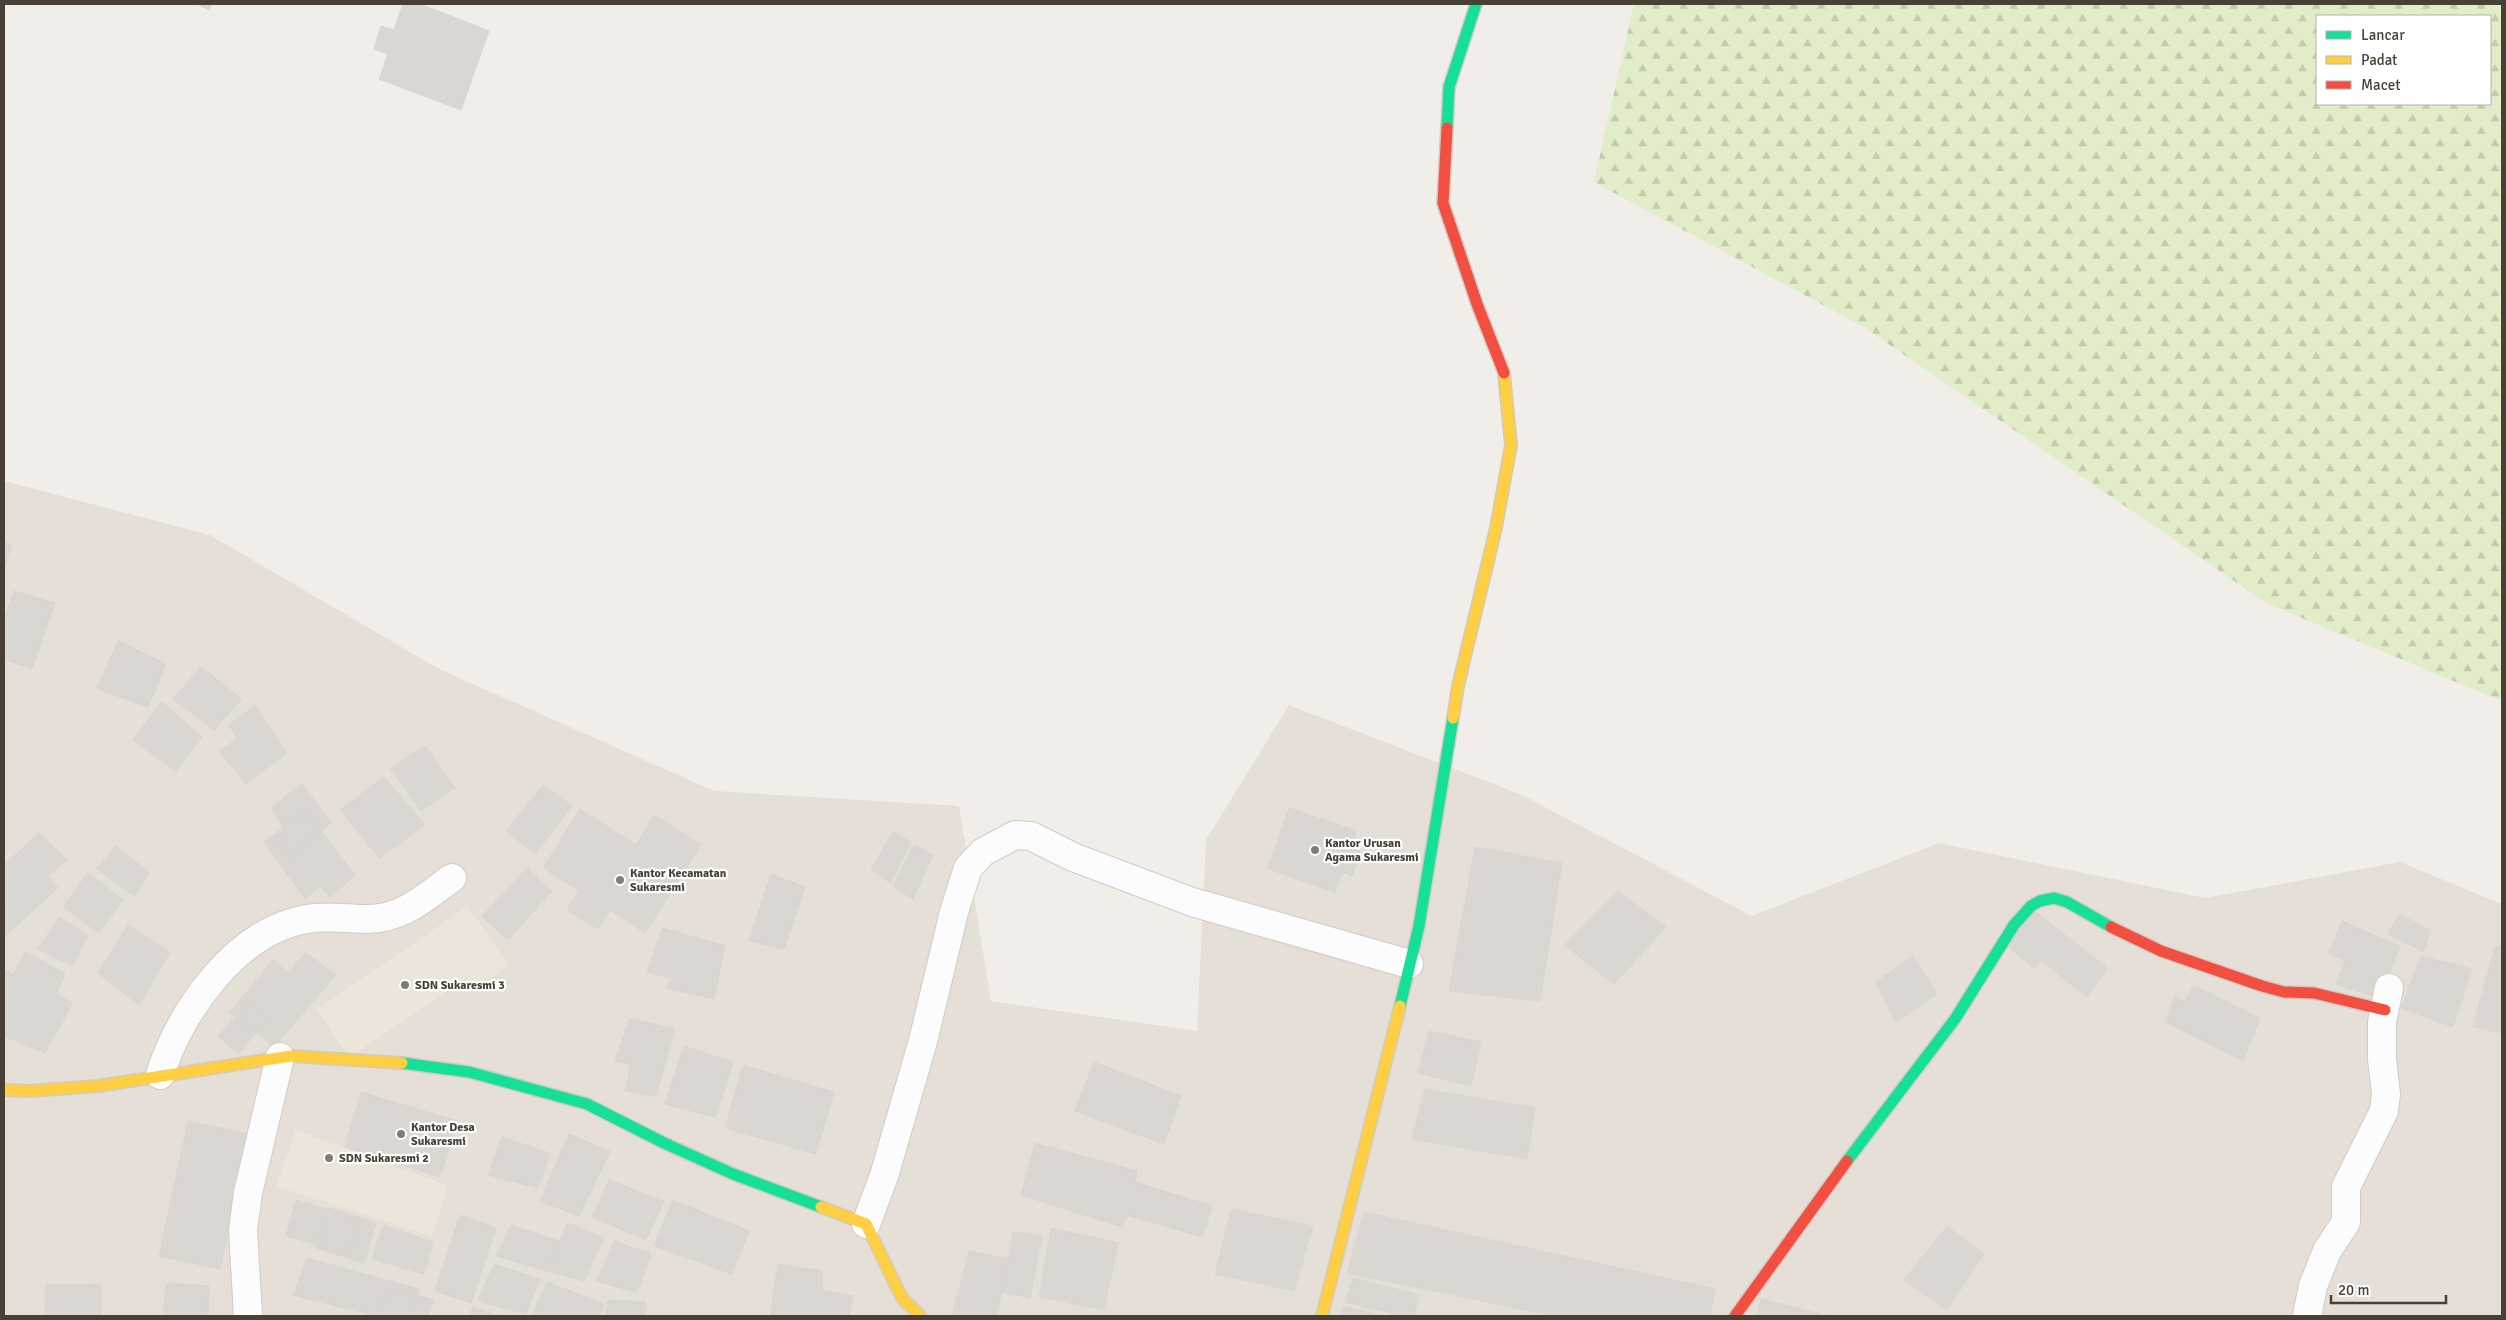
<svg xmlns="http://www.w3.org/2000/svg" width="2506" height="1320" font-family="Signika,sans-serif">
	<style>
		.residential { fill: #e5dfd7 }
		.education { fill: #ece5d9 }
		.forest { fill: url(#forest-firs); fill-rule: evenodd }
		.building { fill: #dad7d2; stroke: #d9d5d0 }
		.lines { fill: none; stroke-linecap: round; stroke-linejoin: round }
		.street-casing { stroke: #cfccc7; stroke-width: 30 }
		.fast-casing { stroke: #d1cbc1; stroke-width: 14 }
		.slow-casing { stroke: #d1cbc1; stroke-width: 14 }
		.jam-casing { stroke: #d1cbc1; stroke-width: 14 }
		.street { stroke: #fdfcfc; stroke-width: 28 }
		.fast { stroke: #16e098; stroke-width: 11 }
		.slow { stroke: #ffcf43; stroke-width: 11 }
		.jam { stroke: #f24e42; stroke-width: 11 }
		.poi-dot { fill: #837c74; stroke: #fff; stroke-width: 2 }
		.labels { text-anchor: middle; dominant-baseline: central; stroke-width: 4.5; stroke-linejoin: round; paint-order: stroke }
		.poi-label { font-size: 12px; font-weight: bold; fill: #483f35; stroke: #fff; text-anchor: start }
	</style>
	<defs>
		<pattern id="forest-firs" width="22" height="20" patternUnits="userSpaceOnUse" patternTransform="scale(1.25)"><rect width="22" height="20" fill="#e1ecc8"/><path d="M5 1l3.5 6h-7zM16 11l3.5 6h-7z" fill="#c3cbac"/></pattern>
	</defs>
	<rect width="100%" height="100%" fill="#f1eeea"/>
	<path class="residential" d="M4 481 210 535 439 669 714 791 959 806 991 1001 1197 1031 1206 840 1289 705 1522 795 1752 916 1939 843 2205 898 2400 862 2502 904V1316H4Z"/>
	<path class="education" d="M468 906 509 966 473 990 465 979 349 1058 317 1009Z
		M296 1130 448 1186 432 1237 276 1186Z"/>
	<path class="forest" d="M1634 4H2502V701L2268 604 1862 326 1594 182ZM2317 16H2490V104H2317Z"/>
	<path class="building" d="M197 4H212L209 10Z
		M403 4H420L489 31 461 110 379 79 388 54 374 49 381 26 394 30Z
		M4 543 11 544 4 573Z
		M14 591 55 603 32 668 4 660V619Z
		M118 641 166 664 148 707 97 689Z
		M201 667 242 699 214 730 173 699Z
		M162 702 202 737 176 771 132 740Z
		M255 705 287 753 246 784 219 751 237 739 229 725Z
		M425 746 455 788 421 811 390 768Z
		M384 777 425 825 379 858 340 810Z
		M302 783 331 823 290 857 275 837 285 831 271 808Z
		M543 785 572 806 535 854 506 831Z
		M1289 808 1357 831 1351 848 1360 851 1352 876 1342 872 1335 892 1268 869Z
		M580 809 636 845 654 815 701 845 645 933 610 910 598 929 567 910 579 891 543 868Z
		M305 810 355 875 330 897 320 886 305 899 264 842Z
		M893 832 911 842 890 883 871 869Z
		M39 833 67 860 48 876 58 888 5 936 4 865Z
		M914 845 933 855 913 899 893 886Z
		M116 846 149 872 135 897 97 869Z
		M1475 847 1562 863 1540 1001 1449 991Z
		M527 868 552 891 508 940 482 916Z
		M88 873 123 900 99 933 63 907Z
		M771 874 805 887 784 949 749 941Z
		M1618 891 1666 927 1614 984 1564 945Z
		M2036 912 2107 968 2087 997 2042 961 2034 969 2007 945Z
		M2399 914 2430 930 2424 952 2388 934Z
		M59 917 88 935 73 966 38 949Z
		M2342 921 2400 946 2380 999 2336 984 2345 961 2329 954Z
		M128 925 170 952 139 1005 98 973Z
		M663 928 725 946 714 999 666 988 671 978 647 972Z
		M2495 946 2502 947V1033L2473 1027Z
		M26 952 65 974 56 994 73 1003 45 1053 4 1036V969L14 974Z
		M306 953 336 975 274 1047 230 1012 273 960 288 972Z
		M1913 956 1937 994 1896 1022 1876 982Z
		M2421 956 2472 969 2453 1027 2401 1008Z
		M2194 985 2260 1018 2243 1061 2166 1022 2174 997 2185 1001Z
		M249 1002 268 1019 238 1054 218 1036Z
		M630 1018 675 1029 656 1096 625 1091 631 1065 615 1061Z
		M1429 1031 1481 1042 1471 1086 1418 1073Z
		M684 1046 733 1062 716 1117 665 1104Z
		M1094 1062 1181 1096 1164 1144 1075 1111Z
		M743 1065 834 1092 816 1154 725 1128Z
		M1425 1089 1535 1108 1527 1159 1412 1139Z
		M361 1092 457 1121 440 1177 345 1147Z
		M188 1121 249 1134 220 1269 159 1256Z
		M569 1134 610 1151 579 1216 540 1201Z
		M502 1137 550 1153 538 1188 488 1175Z
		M1035 1143 1137 1171 1135 1182 1212 1206 1202 1237 1127 1215 1122 1227 1021 1195Z
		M609 1180 664 1201 646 1240 592 1217Z
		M296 1200 359 1219 349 1254 286 1236Z
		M673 1200 749 1231 732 1274 654 1246Z
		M329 1208 376 1223 364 1263 316 1248Z
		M1231 1209 1313 1226 1294 1291 1215 1274Z
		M1364 1212 1715 1289 1710 1316H1554L1347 1273Z
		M460 1215 496 1228 471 1303 435 1291Z
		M568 1223 604 1238 584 1281 547 1271Z
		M383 1225 433 1242 424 1274 372 1259Z
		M511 1225 559 1241 547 1271 496 1256Z
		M1947 1226 1984 1254 1947 1310 1904 1280Z
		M1051 1228 1118 1243 1104 1310 1039 1297Z
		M1013 1232 1042 1236 1030 1298 1002 1292Z
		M614 1241 651 1254 637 1293 597 1281Z
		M969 1251 1008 1259 997 1316H952Z
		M307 1258 419 1289 412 1316H377L293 1295Z
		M494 1264 540 1279 526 1314 478 1301Z
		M778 1264 822 1271 823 1291 853 1296 849 1316H770Z
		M1353 1278 1419 1295 1414 1316H1403L1345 1302Z
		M547 1282 604 1304 599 1316H532Z
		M167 1283 209 1286 208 1316H163Z
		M101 1284V1316H45L46 1285Z
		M389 1287 434 1300 428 1316H379Z
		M1761 1299 1828 1316H1757Z
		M608 1300 646 1302V1316H606Z
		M473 1307 499 1316H469Z
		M1344 1307 1384 1316H1341Z"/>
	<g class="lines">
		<defs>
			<path id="street" d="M160 1075C180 1011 236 931 307 919 327 915 348 919 368 919 404 918 424 898 452 878
				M866 1224 884 1176 923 1041 954 912 968 868 983 852 1015 835 1031 836 1073 857 1192 902 1409 964
				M248 1316 243 1230 248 1193 280 1057
				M2307 1316 2313 1286 2327 1251 2346 1222V1187L2384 1111 2386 1094 2382 1059V1022L2389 988"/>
			<path id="fast" d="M1447 128 1449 87 1476 4
				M1400 1006 1419 926 1453 718
				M402 1063 469 1072 587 1104 664 1143 733 1174 821 1207
				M1847 1161 1955 1019 2014 925 2031 906 2040 901 2054 898 2067 902 2111 927"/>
			<path id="slow" d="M1453 718 1458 686 1496 528 1511 445 1504 373
				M4 1090 30 1091 98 1086 291 1056 402 1063
				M821 1207 866 1224 902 1298 920 1316
				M1322 1316 1400 1006"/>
			<path id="jam" d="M1447 128 1443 203 1477 304 1504 373
				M2111 927 2161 951 2262 986 2284 992 2314 993 2385 1010
				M1735 1316 1847 1161"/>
		</defs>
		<use href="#street" class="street-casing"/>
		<use href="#fast" class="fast-casing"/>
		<use href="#slow" class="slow-casing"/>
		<use href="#jam" class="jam-casing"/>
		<use href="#street" class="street"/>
		<use href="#fast" class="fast"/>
		<use href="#slow" class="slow"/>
		<use href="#jam" class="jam"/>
	</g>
	<g class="poi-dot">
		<circle cx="1315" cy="850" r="5"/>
		<circle cx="620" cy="880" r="5"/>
		<circle cx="405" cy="985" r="5"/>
		<circle cx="401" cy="1134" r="5"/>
		<circle cx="329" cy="1158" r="5"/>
	</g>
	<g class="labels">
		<g class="poi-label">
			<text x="1325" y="843">Kantor Urusan<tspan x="1325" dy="14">Agama Sukaresmi</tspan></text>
			<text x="630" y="873">Kantor Kecamatan<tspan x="630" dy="14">Sukaresmi</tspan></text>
			<text x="415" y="985">SDN Sukaresmi 3</text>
			<text x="411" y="1127">Kantor Desa<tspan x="411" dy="14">Sukaresmi</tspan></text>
			<text x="339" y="1158">SDN Sukaresmi 2</text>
		</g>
	</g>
	<rect width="2506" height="1320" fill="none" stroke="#483f35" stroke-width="10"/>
	<rect x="2316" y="15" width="175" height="90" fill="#ffffff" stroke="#b6b2ae"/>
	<rect x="2326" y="31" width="25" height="8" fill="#16e098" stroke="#b6b2ae"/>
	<text x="2361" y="40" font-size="15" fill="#483f35">Lancar</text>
	<rect x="2326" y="56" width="25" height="8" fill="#ffcf43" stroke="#b6b2ae"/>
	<text x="2361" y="65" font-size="15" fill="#483f35">Padat</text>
	<rect x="2326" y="81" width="25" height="8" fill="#f24e42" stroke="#b6b2ae"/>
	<text x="2361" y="90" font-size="15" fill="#483f35">Macet</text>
	<path d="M2331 1295v8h115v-8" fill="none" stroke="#483f35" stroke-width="2.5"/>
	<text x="2338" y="1295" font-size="15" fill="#483f35" stroke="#ffffff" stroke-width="4" paint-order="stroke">20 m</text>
</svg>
